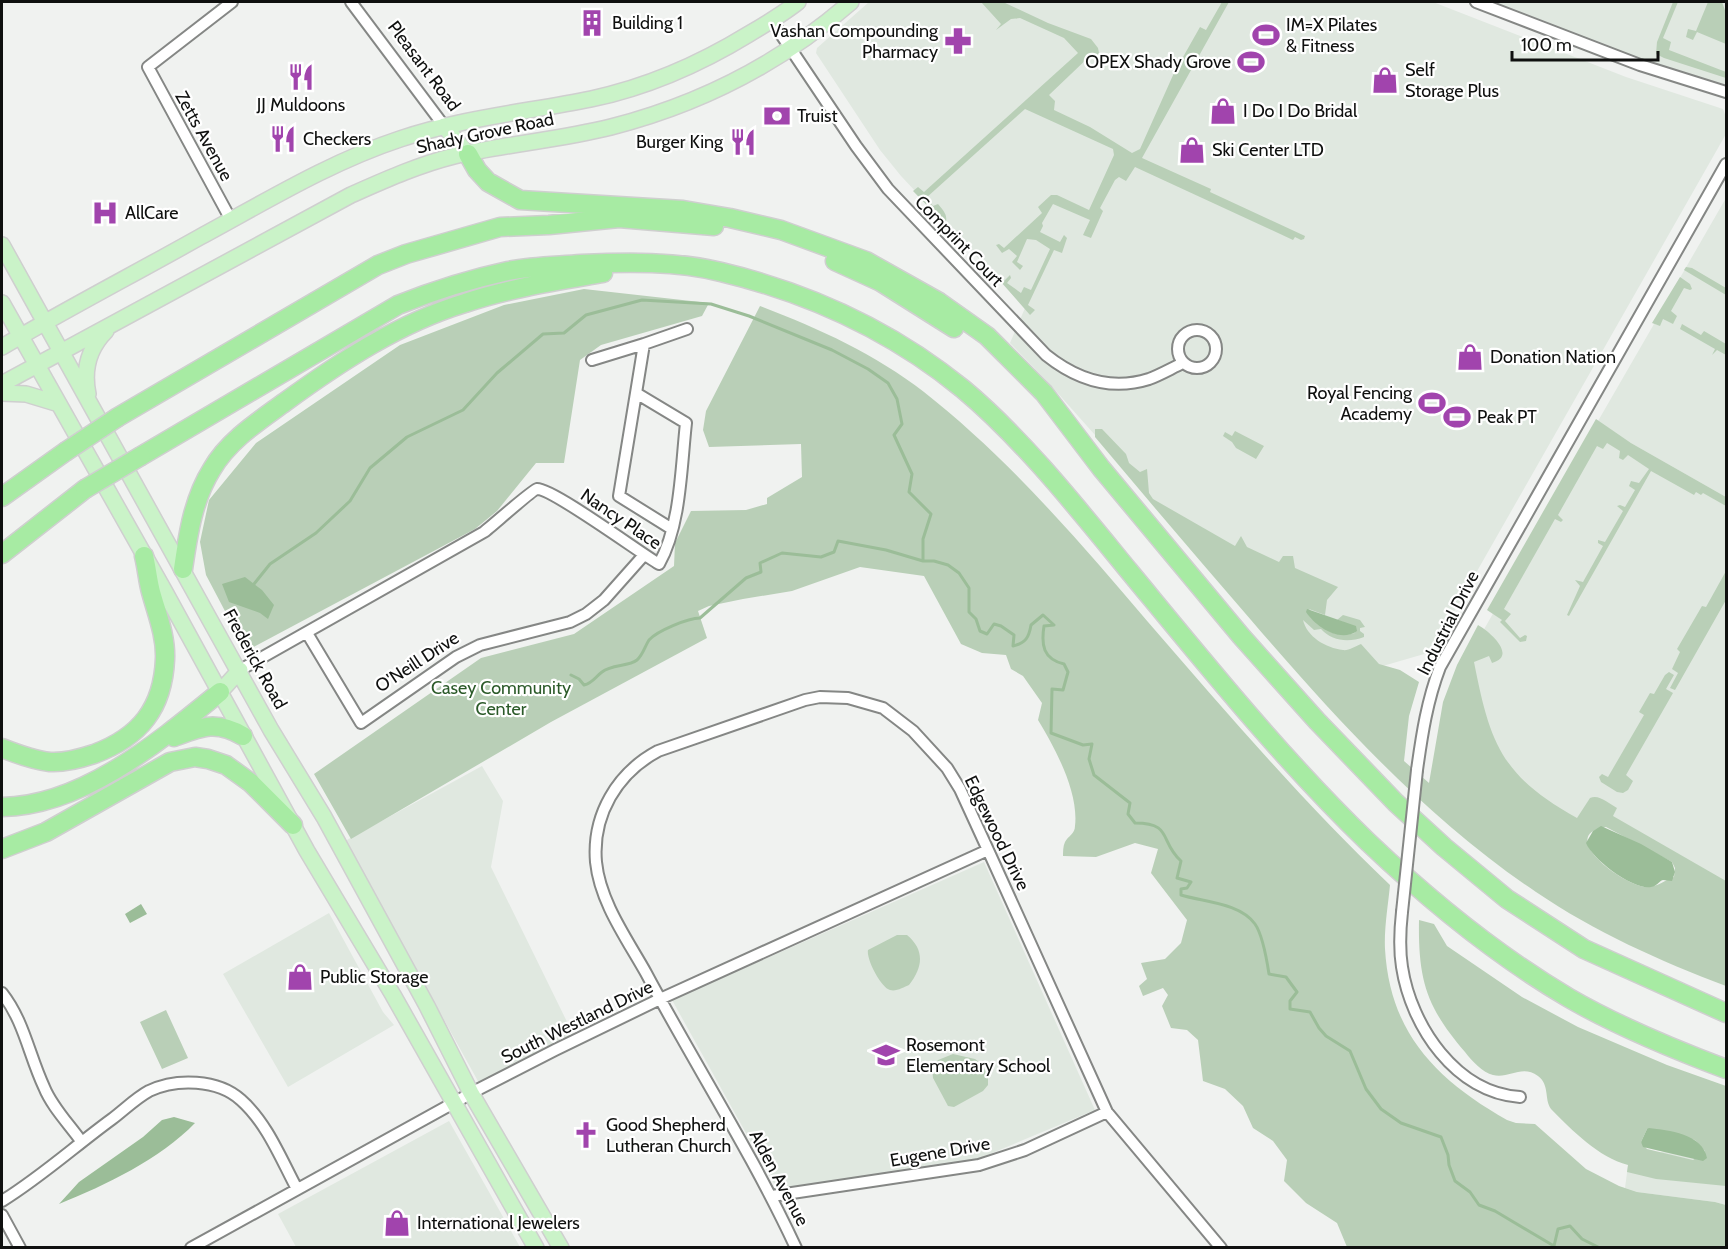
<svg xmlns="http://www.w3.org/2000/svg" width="1728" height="1249" font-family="Cabin,sans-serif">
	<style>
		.built { fill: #e0e8e0 }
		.green { fill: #b9cfb7; fill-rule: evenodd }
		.water { fill: #9bbd98 }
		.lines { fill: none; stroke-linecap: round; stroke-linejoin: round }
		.stream { stroke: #9bbd98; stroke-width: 3 }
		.minor-casing { stroke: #858785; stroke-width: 14 }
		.primary-casing { stroke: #cfcfcf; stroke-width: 18 }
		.motorway-casing { stroke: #cfcfcf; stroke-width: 21 }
		.minor { stroke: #fff; stroke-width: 10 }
		.primary { stroke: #caf3c8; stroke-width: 15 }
		.motorway { stroke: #a7eba3; stroke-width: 18 }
		.minor-bridge-casing { stroke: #858785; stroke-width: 14; stroke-linecap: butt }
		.motorway-bridge-casing { stroke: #cfcfcf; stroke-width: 21; stroke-linecap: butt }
		.minor-bridge { stroke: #fff; stroke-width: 10 }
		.motorway-bridge { stroke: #a7eba3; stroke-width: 18 }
		.labels { text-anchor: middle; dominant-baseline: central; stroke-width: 4.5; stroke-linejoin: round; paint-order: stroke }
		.poi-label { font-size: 18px; fill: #0f100f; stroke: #fff; text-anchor: start }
		.street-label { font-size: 18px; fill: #0f100f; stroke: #fff }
		.park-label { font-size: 18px; fill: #2b5a29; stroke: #fff }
	</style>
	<rect width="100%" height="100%" fill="#f0f2f0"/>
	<path class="built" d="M869 2H1433L1626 77 1723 109 1726 117V134L1431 652 1321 684 1193 545 1046 380 1010 343 1025 308 901 176 880 150 816 53 817 48Z
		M1481 2H1726V89L1678 75Z
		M1726 198V497L1631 443 1598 421 1654 324 1660 325 1658 316Z
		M1598 429 1726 503V890L1599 817 1576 825 1519 788 1488 738 1466 661Z
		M482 766 503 801 491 867 573 1034 479 1083 345 841Z
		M984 862 1095 1110 978 1159 777 1189 672 1000Z
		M329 913 383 1012 394 1025 288 1087 223 974Z
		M449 1121 520 1247H296L278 1214Z
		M1726 1127V1205L1715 1202 1637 1192 1625 1188 1628 1165Z"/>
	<path class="green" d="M981 2H1003L1048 23 1091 39 1098 48 1099 53 1096 58 1092 54 1049 95 1055 101 1054 110 1090 127 1132 153 1140 149 1174 73 1200 27 1206 30 1222 2H1229L1142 158 1211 189 1210 192 1305 236 1304 239 1301 240 1295 237 1293 240 1135 167 1126 181 1119 177 1115 180 1100 208 1103 211 1091 238 1083 235 1090 220 1053 204 1042 223 1043 226 1040 232 1060 242 1064 235 1067 238 1062 253 1054 250 1028 305 1035 310 1030 315 1002 283 1010 275 1011 278 1007 283 1021 293 1024 287 1031 290 1050 249 1036 240 1027 239 1017 262 1023 266 1020 270 1012 262 1017 256 1009 249 1002 253 996 245 999 244 1004 248 1042 213 1038 207 1051 195H1057L1089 210 1114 155 1113 149 1025 109 926 198 933 206 938 204C943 210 949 216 945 224L913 191 918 187 924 192 1078 53 1064 38 1020 18 1011 19 996 30 1001 24Z
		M1673 2H1678L1663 38 1671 42 1669 50 1726 72V78L1664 58 1656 54 1657 42Z
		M1708 2H1722L1726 13V44L1697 32 1693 40 1686 37 1688 29 1696 31Z
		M1686 267 1692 268 1726 288V295L1684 270Z
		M1680 277 1690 284 1692 289 1690 290 1684 288 1671 311 1677 316 1673 324 1663 319 1660 326 1652 323Z
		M584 289 709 303 702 316 601 345 580 360 564 463H536L497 511 475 529 246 651 206 575 200 542 209 500 256 443 400 345 504 305Z
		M760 306C818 328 875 354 924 392 1008 458 1079 541 1148 622 1226 712 1303 802 1390 885 1388 906 1384 928 1385 949 1390 1034 1437 1080 1507 1120L1516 1123 1535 1124 1586 1169 1619 1186 1637 1192 1715 1202 1726 1205V1247H1347L1337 1223 1306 1203 1284 1181 1287 1160 1273 1141 1253 1128 1243 1106 1225 1089 1203 1081 1198 1040 1187 1030 1171 1028 1162 1006 1168 995 1163 988 1143 996 1139 986 1147 979 1141 963 1165 959 1181 943 1187 920 1151 873 1158 849 1135 843 1096 857 1063 856C1063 852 1063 846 1065 842 1068 836 1075 834 1075 826 1079 792 1055 748 1038 720L1042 703 1023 676 1011 669 1006 655 982 653 961 644 924 576 860 567 792 591 743 599 709 606 698 611 707 638 551 722 351 839 314 774 481 658 574 634 674 566 675 543 691 511 746 510 767 504V498L802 477 801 444 709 447 703 430 706 411Z
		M1682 324 1701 335 1704 331 1726 344V355L1717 350 1712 355 1715 349 1680 329Z
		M1596 419 1631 443 1726 497V506L1703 493 1701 495 1696 492 1694 495 1651 471 1569 616 1567 615 1580 586 1575 580 1583 582 1603 546 1598 543V540L1605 542 1623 511 1617 506 1620 505 1625 507 1635 490 1629 486 1631 481 1639 483 1649 469 1628 455 1623 460 1619 458 1620 451 1607 443 1603 449 1597 446 1558 515 1563 520 1561 522 1555 519 1504 609 1511 614 1505 621 1520 638 1525 635 1527 636 1526 641 1520 642 1500 622 1502 620 1487 610Z
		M1095 429H1102L1126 454 1129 463 1140 472 1147 469 1149 493 1153 499 1235 546 1241 536 1247 547 1279 562 1283 556H1293L1295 568 1338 587 1327 600 1325 615 1309 609C1323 627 1330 639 1355 633L1343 622 1337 620 1343 615 1360 620 1365 627 1360 628V631L1364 634V637C1348 643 1332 641 1321 629L1314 630 1303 620C1307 637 1326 648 1343 650 1348 651 1356 646 1361 644L1379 664 1400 670 1419 682 1409 716 1404 761 1429 783 1443 702 1457 665 1478 625C1489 631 1518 656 1492 663L1489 656 1474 662C1490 743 1501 776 1577 818L1590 798C1599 794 1608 803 1617 808L1613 816 1726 881V986C1660 961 1595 932 1536 892 1427 819 1336 719 1251 620 1199 560 1147 499 1095 437ZM1606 827 1672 862 1675 868 1674 877C1665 880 1657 887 1648 887 1628 889 1553 835 1606 827Z
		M1235 431 1264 446 1256 459 1236 448 1232 442 1223 436 1225 432 1232 436Z
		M1726 571V600L1675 690 1670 688 1678 673 1672 669 1680 652 1677 649 1702 606 1706 607Z
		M1669 672 1674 675 1666 689 1673 693 1626 775 1633 781 1628 790 1623 793 1617 792 1601 782 1599 777 1602 774 1608 777 1644 715 1639 712 1650 693 1654 694 1665 675Z
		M1419 920 1434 924 1447 946 1522 997 1578 1027 1667 1065 1726 1086V1186L1656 1179 1627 1172 1628 1165C1598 1157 1573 1131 1551 1109 1544 1099 1550 1085 1538 1076 1522 1064 1509 1079 1493 1075 1483 1073 1471 1060 1465 1052 1426 1007 1418 979 1419 920ZM1647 1129 1695 1140 1705 1151 1693 1160 1647 1149 1641 1142Z
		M897 935H907C925 950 923 967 909 985 904 987 896 992 890 990 881 988 866 959 868 950Z
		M166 1010 188 1058 162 1069 140 1022Z
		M953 1054 975 1059 982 1064 988 1078V1085L983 1091 954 1107 948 1106 933 1078 932 1068 938 1060Z"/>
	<path class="water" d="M245 577 262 590 274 605 268 619 260 613 229 602 222 584Z
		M1307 609 1356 626 1357 631C1340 643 1316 627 1306 612Z
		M1601 826 1641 844 1672 862 1675 872 1672 881C1669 881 1666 880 1663 880 1659 881 1656 887 1651 887 1633 890 1593 860 1586 843L1593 831Z
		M141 904 147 914 130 923 125 914Z
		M174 1117 195 1123C160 1159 106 1185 59 1204L79 1182 143 1137 162 1120Z
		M1649 1128C1668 1130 1703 1134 1707 1158L1703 1161 1643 1147 1641 1142 1647 1129Z"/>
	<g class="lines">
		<path class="stream" d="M254 584 270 564 316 533 350 501 370 468 407 437 463 410 497 373 543 334 564 333 586 315 642 300 711 304 749 316 832 350 868 369 888 383 897 399 902 424 894 435 912 474 909 492 931 514 923 539V561
			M571 675 579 679 584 685C593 683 595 677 602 672 612 664 628 667 637 660 643 655 645 646 649 640 657 631 688 618 700 618L746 578 761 572 760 563 782 553 821 557 834 552 838 541 886 550 923 561H934L948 565 959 573 969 588V612L976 619 980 631 987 634 994 624 1001 626 1014 635 1013 646C1026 643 1029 637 1031 625L1043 615 1054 625 1044 626C1041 645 1043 659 1064 664L1068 672 1063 690 1052 689 1051 733 1083 745 1092 744 1089 759 1094 775 1130 803 1128 814 1135 823C1173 823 1159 841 1181 861L1177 878 1191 882 1187 888 1181 889V895C1204 902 1240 903 1255 924 1262 934 1267 961 1269 974L1286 977 1297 992 1290 1001V1009L1310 1012 1319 1028 1326 1036 1350 1051 1366 1089 1381 1109 1401 1123 1441 1137 1448 1155 1449 1165 1455 1181 1470 1192 1479 1205 1495 1211 1554 1246 1558 1229 1570 1226 1582 1239 1600 1248"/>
		<defs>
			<path id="minor" d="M351 2 444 126
				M1476 2 1640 65 1726 92
				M772 21 856 146 888 189 1046 355C1076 379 1111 391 1149 379 1160 375 1172 368 1183 363
				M231 220 148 67 232 2
				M1178 349a19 19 0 1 1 38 0a19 19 0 1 1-38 0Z
				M592 360 644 344
				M636 393 644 344 687 329
				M307 633 361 723 456 657 480 645 570 622 586 614 604 600 644 555
				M240 670 484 532C492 526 532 490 537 489 552 488 640 553 659 564 681 525 681 467 686 423L636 393 619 496 672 529
				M1417 770C1422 734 1427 701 1440 667L1726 164
				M1402 912C1400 930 1399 948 1402 967 1411 1026 1456 1093 1520 1097
				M2 993C24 1021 29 1055 44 1087 52 1107 69 1124 81 1141
				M772 1196 979 1165 1025 1150 1107 1112
				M2 1201C41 1177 75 1146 112 1119 124 1110 136 1098 149 1091 176 1078 218 1079 241 1100 267 1123 281 1159 297 1189
				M2 1215 20 1248
				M191 1248 477 1090 555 1050 660 999 988 850
				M796 1248C752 1153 695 1065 646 973 627 939 600 902 596 862 592 815 617 773 658 751L805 700 820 697 848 698 883 708 913 731 947 768 960 789 988 850 1107 1112 1221 1248"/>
			<path id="primary" d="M444 126 468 154
				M2 245 271 730 324 817 427 1006 471 1093 561 1248
				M2 303 165 592 307 851 393 995 536 1248
				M2 347C67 309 134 274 200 237 265 202 330 162 400 139 462 118 527 112 591 99 648 87 700 64 749 34 766 24 783 14 798 2
				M2 384 351 195C385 180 418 165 454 156 506 144 559 140 611 127 701 104 781 63 851 2
				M2 393 26 394 59 404
				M88 394C83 370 88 349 106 331
				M220 692 240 670"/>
			<path id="motorway" d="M468 154 477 170 488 182 520 200 683 210 730 218 781 230 866 261 939 302 987 336 1044 393 1101 468 1241 636 1317 721 1396 803 1444 847 1507 899 1584 949 1726 1013
				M835 261 881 282 954 328
				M118 417 378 265 406 254 500 227 549 225 619 218 714 226
				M141 456 398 305C433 291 471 279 508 271 531 266 557 266 581 264 627 262 676 261 721 272 809 293 892 331 963 389 1023 439 1079 510 1129 571 1205 663 1282 759 1368 842 1429 900 1496 955 1569 998 1619 1027 1673 1049 1726 1069
				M2 497 65 452
				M2 554 85 489
				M183 569C188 535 193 499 212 469 229 440 259 421 285 402 340 362 399 323 465 303 510 288 557 281 603 273
				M174 737C201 727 216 720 243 736
				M2 748C17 754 33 760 50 762 65 763 79 759 94 754 140 737 163 708 165 659 166 636 157 614 151 592 148 581 147 568 144 556
				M2 807C83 806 160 741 220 692
				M2 849 46 832 170 762 195 757 208 759 226 765 251 783 293 825"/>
		</defs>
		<use href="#minor" class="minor-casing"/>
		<use href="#primary" class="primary-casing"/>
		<use href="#motorway" class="motorway-casing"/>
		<use href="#minor" class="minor"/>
		<use href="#primary" class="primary"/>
		<use href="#motorway" class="motorway"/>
		<defs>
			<path id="minor-bridge" d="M1402 912 1417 770"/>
			<path id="motorway-bridge" d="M65 452 118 417
				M85 489 141 456"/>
		</defs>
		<use href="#minor-bridge" class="minor-bridge-casing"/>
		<use href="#motorway-bridge" class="motorway-bridge-casing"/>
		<use href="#minor-bridge" class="minor-bridge"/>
		<use href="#motorway-bridge" class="motorway-bridge"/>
	</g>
	<defs>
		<symbol id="building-bare" viewBox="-9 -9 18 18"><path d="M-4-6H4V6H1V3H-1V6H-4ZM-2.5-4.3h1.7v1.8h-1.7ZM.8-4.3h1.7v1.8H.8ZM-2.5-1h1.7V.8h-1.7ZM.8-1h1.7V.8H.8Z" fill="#a144ad" stroke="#fff" stroke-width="2.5" paint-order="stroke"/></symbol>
		<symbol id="stadium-bare" viewBox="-9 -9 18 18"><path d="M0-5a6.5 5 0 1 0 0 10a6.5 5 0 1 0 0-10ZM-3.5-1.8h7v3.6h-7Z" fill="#a144ad" stroke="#fff" stroke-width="2.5" paint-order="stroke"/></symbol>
		<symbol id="pharmacy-bare" viewBox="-9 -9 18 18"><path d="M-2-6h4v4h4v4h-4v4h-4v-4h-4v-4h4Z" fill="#a144ad" stroke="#fff" stroke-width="2.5" paint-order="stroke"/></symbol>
		<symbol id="restaurant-bare" viewBox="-9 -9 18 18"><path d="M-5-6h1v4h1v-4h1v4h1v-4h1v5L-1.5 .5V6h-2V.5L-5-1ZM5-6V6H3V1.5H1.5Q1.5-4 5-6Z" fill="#a144ad" stroke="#fff" stroke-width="2.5" paint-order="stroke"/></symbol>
		<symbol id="shop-bare" viewBox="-9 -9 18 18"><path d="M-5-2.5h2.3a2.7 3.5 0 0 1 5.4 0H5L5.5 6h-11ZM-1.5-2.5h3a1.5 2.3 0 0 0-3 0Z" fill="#a144ad" stroke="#fff" stroke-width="2.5" paint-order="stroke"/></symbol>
		<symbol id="bank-bare" viewBox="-9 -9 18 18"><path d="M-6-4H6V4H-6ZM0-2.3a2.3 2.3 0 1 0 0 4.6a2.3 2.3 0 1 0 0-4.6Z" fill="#a144ad" stroke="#fff" stroke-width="2.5" paint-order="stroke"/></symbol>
		<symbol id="hospital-bare" viewBox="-9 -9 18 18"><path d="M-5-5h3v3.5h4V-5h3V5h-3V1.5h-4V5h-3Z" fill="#a144ad" stroke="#fff" stroke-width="2.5" paint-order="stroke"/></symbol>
		<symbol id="school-bare" viewBox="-9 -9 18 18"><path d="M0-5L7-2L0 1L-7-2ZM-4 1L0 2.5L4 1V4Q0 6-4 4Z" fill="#a144ad" stroke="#fff" stroke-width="2.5" paint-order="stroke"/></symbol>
		<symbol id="church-bare" viewBox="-9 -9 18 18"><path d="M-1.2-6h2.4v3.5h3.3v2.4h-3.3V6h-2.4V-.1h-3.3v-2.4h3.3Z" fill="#a144ad" stroke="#fff" stroke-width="2.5" paint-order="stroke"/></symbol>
	</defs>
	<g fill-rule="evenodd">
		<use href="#building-bare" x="573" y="4" width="38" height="38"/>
		<use href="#stadium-bare" x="1247" y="16" width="38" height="38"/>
		<use href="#pharmacy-bare" x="939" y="22" width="38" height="38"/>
		<use href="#stadium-bare" x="1232" y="43" width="38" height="38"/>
		<use href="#restaurant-bare" x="282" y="58" width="38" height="38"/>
		<use href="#shop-bare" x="1366" y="61" width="38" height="38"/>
		<use href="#shop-bare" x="1204" y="92" width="38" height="38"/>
		<use href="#bank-bare" x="758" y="97" width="38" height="38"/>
		<use href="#restaurant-bare" x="264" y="120" width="38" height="38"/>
		<use href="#restaurant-bare" x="724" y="123" width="38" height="38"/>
		<use href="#shop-bare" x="1173" y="131" width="38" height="38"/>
		<use href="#hospital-bare" x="86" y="194" width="38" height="38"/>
		<use href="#shop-bare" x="1451" y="338" width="38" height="38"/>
		<use href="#stadium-bare" x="1413" y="384" width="38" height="38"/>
		<use href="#stadium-bare" x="1438" y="398" width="38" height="38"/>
		<use href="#shop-bare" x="281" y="958" width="38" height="38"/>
		<use href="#school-bare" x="867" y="1036" width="38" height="38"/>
		<use href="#church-bare" x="567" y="1116" width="38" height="38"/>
		<use href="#shop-bare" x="378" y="1204" width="38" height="38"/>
	</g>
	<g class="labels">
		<g class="poi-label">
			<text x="612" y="23">Building 1</text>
			<text x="1286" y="25">IM=X Pilates<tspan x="1286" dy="21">&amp; Fitness</tspan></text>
			<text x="938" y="31" text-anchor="end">Vashan Compounding<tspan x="938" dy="21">Pharmacy</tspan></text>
			<text x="1231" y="62" text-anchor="end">OPEX Shady Grove</text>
			<text x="1405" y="70">Self<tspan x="1405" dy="21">Storage Plus</tspan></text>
			<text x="301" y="105" text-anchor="middle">JJ Muldoons</text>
			<text x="1243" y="111">I Do I Do Bridal</text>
			<text x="797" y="116">Truist</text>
			<text x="303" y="139">Checkers</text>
			<text x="723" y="142" text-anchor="end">Burger King</text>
			<text x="1212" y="150">Ski Center LTD</text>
			<text x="125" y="213">AllCare</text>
			<text x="1490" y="357">Donation Nation</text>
			<text x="1412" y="393" text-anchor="end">Royal Fencing<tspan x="1412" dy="21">Academy</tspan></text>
			<text x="1477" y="417">Peak PT</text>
			<text x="320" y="977">Public Storage</text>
			<text x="906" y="1045">Rosemont<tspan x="906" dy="21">Elementary School</tspan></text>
			<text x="606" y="1125">Good Shepherd<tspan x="606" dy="21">Lutheran Church</tspan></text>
			<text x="417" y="1223">International Jewelers</text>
		</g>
		<g class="street-label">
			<text transform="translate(424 66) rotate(53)">Pleasant Road</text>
			<text transform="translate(485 133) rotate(-12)">Shady Grove Road</text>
			<text transform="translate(204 136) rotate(61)">Zetts Avenue</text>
			<text transform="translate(959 241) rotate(46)">Comprint Court</text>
			<text transform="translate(621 519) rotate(34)">Nancy Place</text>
			<text transform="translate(1448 623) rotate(-63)">Industrial Drive</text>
			<text transform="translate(255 659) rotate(61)">Frederick Road</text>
			<text transform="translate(417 662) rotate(-33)">O'Neill Drive</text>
			<text transform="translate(997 833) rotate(64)">Edgewood Drive</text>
			<text transform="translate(577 1022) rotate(-26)">South Westland Drive</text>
			<text transform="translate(940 1152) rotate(-10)">Eugene Drive</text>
			<text transform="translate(779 1178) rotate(62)">Alden Avenue</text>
		</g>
		<g class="park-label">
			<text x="501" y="688">Casey Community<tspan x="501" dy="21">Center</tspan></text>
		</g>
	</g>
	<rect width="1728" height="1249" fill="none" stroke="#0f100f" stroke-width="6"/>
	<path d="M1512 51v9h146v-9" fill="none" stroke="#0f100f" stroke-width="3"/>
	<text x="1521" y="51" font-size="18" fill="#0f100f" stroke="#ffffff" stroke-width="4.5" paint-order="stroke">100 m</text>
</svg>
